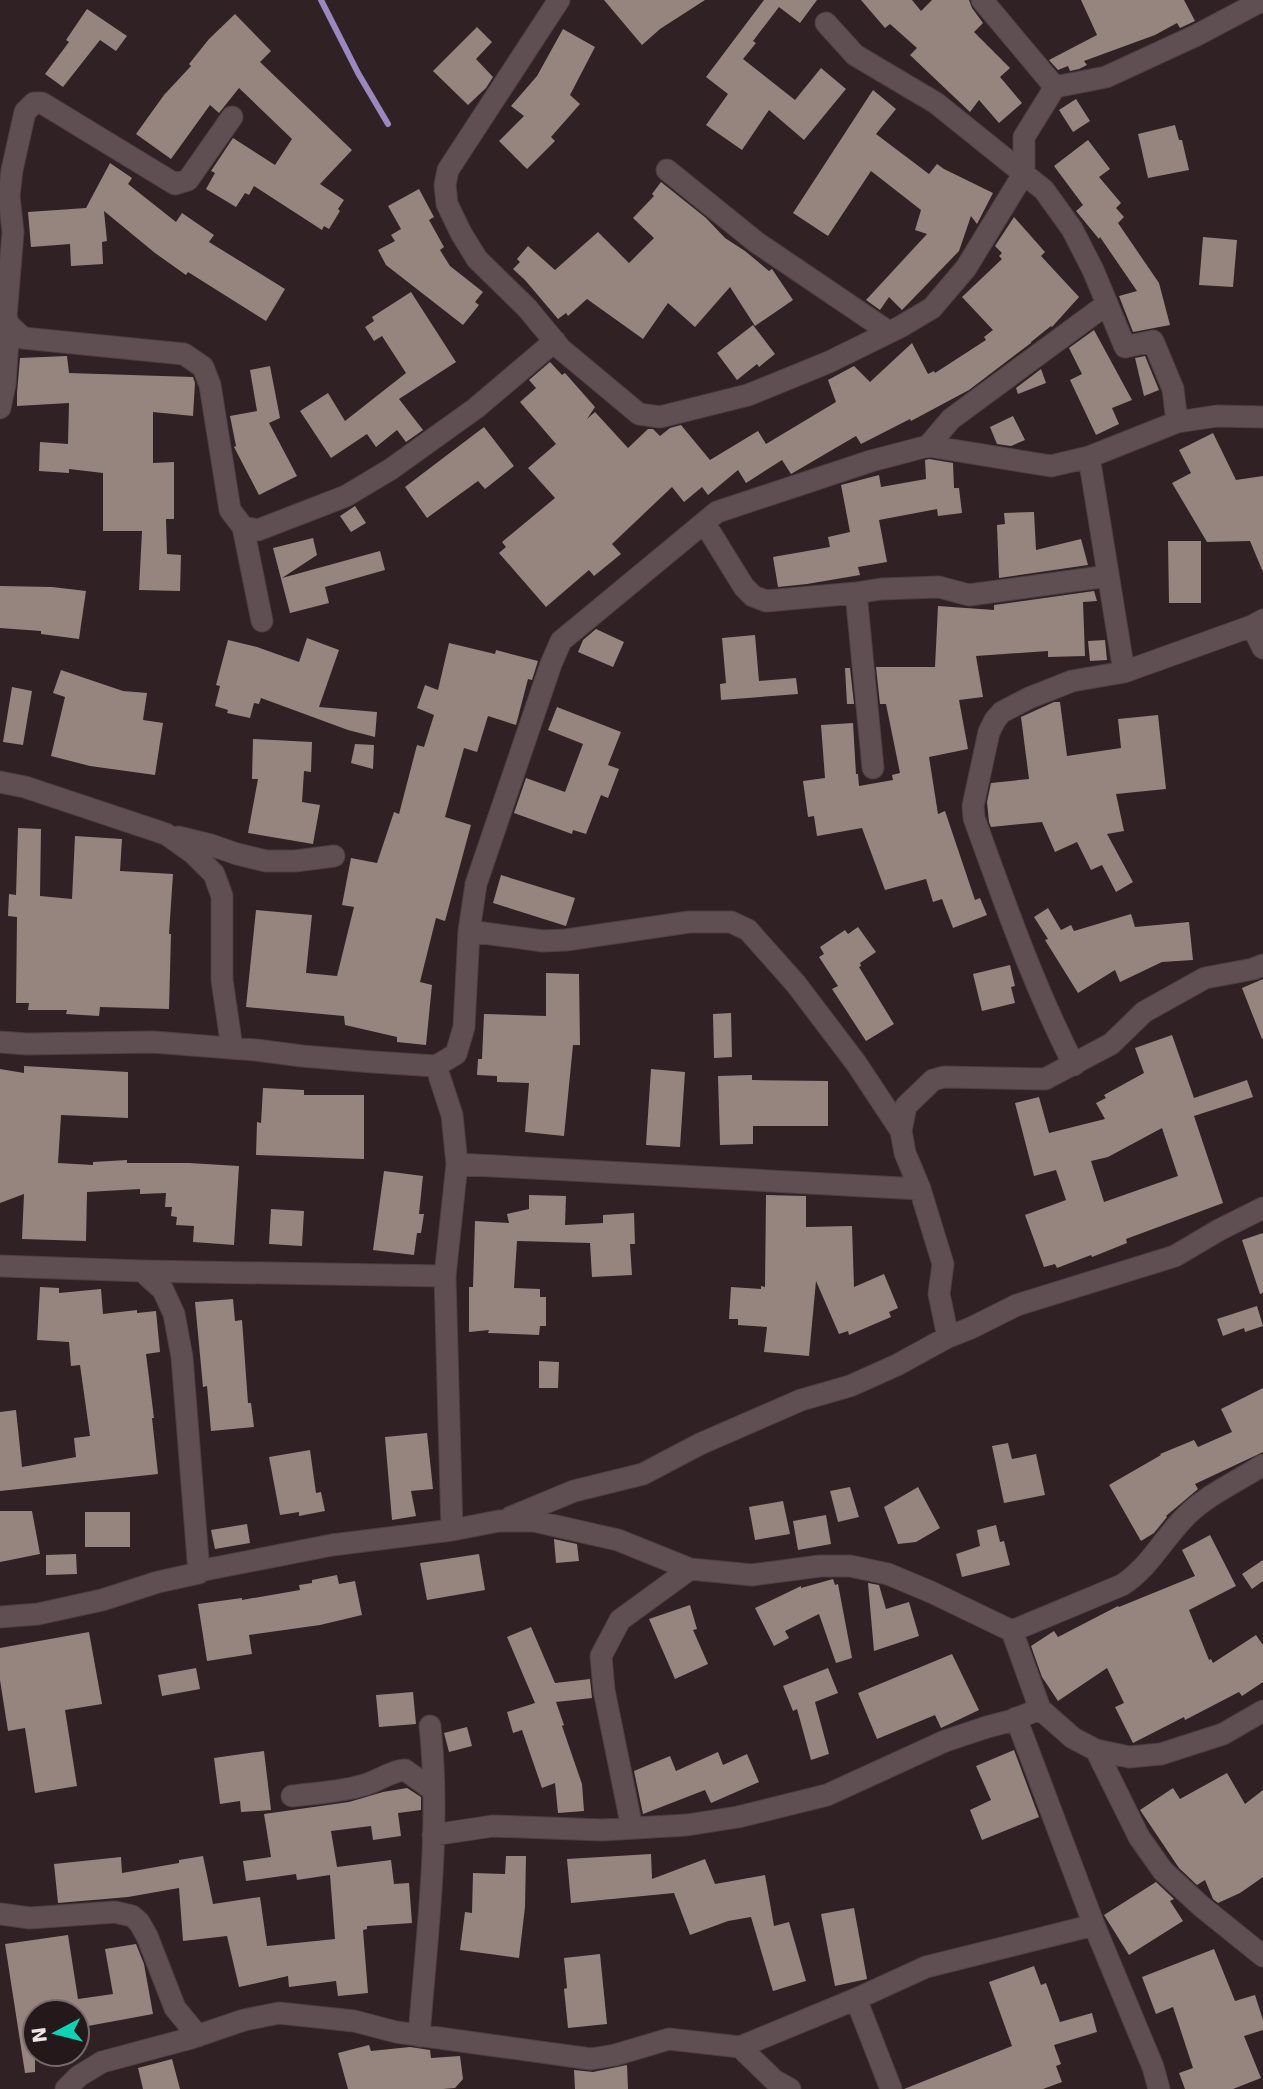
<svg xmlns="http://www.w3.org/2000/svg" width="1263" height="2089" font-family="'DejaVu Sans',sans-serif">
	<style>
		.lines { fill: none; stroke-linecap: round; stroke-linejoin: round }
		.stream { stroke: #9b88bf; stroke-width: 6 }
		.building { fill: #96857f; fill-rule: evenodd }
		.minor-casing { stroke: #4b3f41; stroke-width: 23 }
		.minor { stroke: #5f4f52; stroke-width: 21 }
	</style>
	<rect width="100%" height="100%" fill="#2f2124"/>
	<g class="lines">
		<path class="stream" d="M321 0 358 73 388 124"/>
	</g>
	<path class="building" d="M604 0H705L660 29 642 45Z
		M764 0H817L800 23 779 7 753 41 756 43 743 59 795 100 821 68 846 89 804 140 769 110 742 150 706 125 728 94 706 77Z
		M861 0H912L921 11 932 0H969L972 8 983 23 974 32 1010 68 1000 77 1022 103 999 123 979 100 970 112 910 55 917 48 890 24 885 28Z
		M1081 0H1184L1195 21 1180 28 1177 23 1155 35 1084 61 1087 65 1079 69 1070 71 1068 66 1058 70 1049 60 1097 35Z
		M87 9 127 36 116 51 100 40 63 87 45 74 69 42 66 40Z
		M235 14 271 51 260 62 352 150 320 184 344 200 338 209 340 211 329 229 324 226 322 230 254 186 249 195 245 193 236 207 206 189 215 173 211 171 233 138 275 165 292 139 239 88 219 113 210 105 171 159 136 134 164 95 191 66 189 64 209 39Z
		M477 27 492 42 476 59 493 77 486 88 468 105 433 71Z
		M563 29 595 47 570 95 580 104 551 137 555 141 527 169 499 141 524 116 511 106 537 76Z
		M873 90 896 109 876 134 929 174 937 164 944 169 993 193 977 224 971 216 959 251 902 310 889 297 880 310 866 300 927 234 915 230 921 210 871 171 828 236 793 213Z
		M1076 99 1090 121 1073 132 1059 110Z
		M1175 125 1179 140H1182L1189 170 1148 178 1138 134Z
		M1088 140 1110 169 1099 177 1121 203 1116 208 1124 217 1118 223 1159 283 1170 325 1133 332 1119 296 1137 291 1100 237 1099 239 1076 211 1083 205 1054 166Z
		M110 163 132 178 128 184 176 222 182 213 214 235 209 242 285 289 266 321 188 272 186 275 155 253 104 211 107 241 102 242 103 264 71 266 70 244 31 247 28 212 86 208Z
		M661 182 706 218 725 238 745 251 769 271 772 269 793 300 755 326 730 287 695 327 668 303 643 339 587 299 568 316 566 313 558 319 525 280 513 269 520 262 517 259 528 246 555 270 598 232 629 263 654 238 633 218 654 196 652 194Z
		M419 189 434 217 429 220 444 247 440 250 450 266 483 292 475 302 479 305 463 325 386 265 378 250 395 241 391 235 401 229 388 206Z
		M1014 217 1045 252 1041 256 1079 297 1052 327 1051 326 1031 342V343L969 390 911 421 910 419 861 444 856 436 791 474 782 460 746 483 738 470 708 495 702 487 684 502 672 487 612 544 621 554 594 576 589 570 546 607 499 553 506 547 502 542 555 498 528 468 556 444 520 402 536 388 529 380 550 362 562 375 565 373 595 407 587 419 595 412 628 448 648 429H653L660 436 670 428 681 425 710 460 758 431 766 444 836 402 828 380 854 366 870 382 912 343 928 374 934 371 935 373 986 340 984 337 993 330 962 297 1002 259 999 256 1002 253 995 246Z
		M1203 237 1237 240 1233 287 1199 285Z
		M411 292 456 362 399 399 423 430 406 442 397 430 376 447 367 434 331 458 300 411 328 393 345 421 406 373 382 336 374 341 365 327 374 321 372 317Z
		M753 325 775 354 759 367 757 364 737 380 717 353Z
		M1094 330 1132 400 1112 408 1119 424 1096 435 1070 380 1082 374 1069 348Z
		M67 356 69 373 193 377 195 383 193 416 153 412V463L174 462V519H166L167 554 181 555 180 591 139 590 142 531H103V473L69 469V473L39 471 40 442 68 444 69 403 17 406V393L20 358Z
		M1145 356 1159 390 1144 396 1135 358Z
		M270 366 280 418 269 423 297 476 259 495 234 447 236 446 230 416 257 411 250 370Z
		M1041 369 1046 383 1018 394 1016 388Z
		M1013 416 1025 440 1011 446 997 444 990 427Z
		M484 427 514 466 485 489 478 481 427 518 405 487Z
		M1213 433 1236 480 1263 476V572L1250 541 1207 542 1172 483 1191 473 1179 450Z
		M929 459 953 463 954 488H959L962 513 938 516 937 509 879 520 887 562 858 567 860 575 807 584 778 587 773 557 830 547 828 537 850 532 841 485 879 475 881 487 926 479 925 460Z
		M355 506 366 523 351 532 340 516Z
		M1034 512 1036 550 1081 539 1088 565 999 578 997 525 1005 524 1004 513Z
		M313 538 317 555 282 578 380 551 385 570 325 587 329 603 290 613 273 548Z
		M1168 541H1201V603H1169Z
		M0 586 52 587 86 591 79 639 41 634V631L0 628Z
		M1094 591 1097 601 1083 602 1085 656 1048 657V651L976 656 983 697 959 700 968 749 929 757 938 814 945 811 975 900 980 898 987 915 953 928 942 899 933 902 926 879 885 890 862 828 817 836 814 816 808 817 803 781 825 778 821 725 853 723 856 774H858L859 786 893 780 892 775 900 773 886 704H880L876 667H935L938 606 994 610V605Z
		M596 629 624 642 613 667 578 652 583 640Z
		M755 635 759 681 796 678 798 694 721 700 720 684 726 683 722 638Z
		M307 638 339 650 319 707 377 712 375 737 348 730 261 698 259 704 254 703 250 718 227 713 228 710 215 706 220 686 216 685 228 640 257 647 299 662Z
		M1105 640 1107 660 1090 661 1088 641Z
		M449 643 495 654 496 650 538 661 532 680 528 679 516 725 488 716 477 752 464 748 445 817 471 825 445 921 436 918 420 982 432 985 426 1045 397 1042V1037L345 1025 344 1016 246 1007 256 910 312 915 306 973 337 976 354 907 342 905 351 858 377 863 394 812 399 814 417 745 424 747 434 715 417 708 425 685 438 690Z
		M845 668H850L854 704H847Z
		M61 670 123 691 147 693 143 720 163 723 155 775 90 766 51 756 65 697 53 693Z
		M12 687 32 691 23 745 3 742Z
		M1054 702H1060L1067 756 1121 748 1118 719 1158 715 1166 789 1116 794 1124 831 1107 834 1133 882 1116 892 1102 865 1091 870 1077 842 1055 852 1042 822 991 827 989 822 987 802 991 783 1029 779 1021 717Z
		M557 707 621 732 608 765 619 769 608 798 601 795 586 834 573 830 572 834 514 813 526 778 565 792 583 744 548 730Z
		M253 739 312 742 311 772 304 771 302 802 320 805 313 844 248 833 258 779H252Z
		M355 744 374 745 373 769 351 763Z
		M18 828 41 829 40 896 72 899 75 836 122 839 120 871 173 874 169 934H171L169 1009 100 1007 99 1016 66 1014 67 1010H28L29 1003H16L17 917 8 916 9 894 16 895Z
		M501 875 575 898 566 926 493 903Z
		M1048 908 1061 930 1071 925 1074 931 1131 914 1135 927 1189 922 1193 960 1162 962 1120 982 1115 970 1078 993 1045 940 1048 939 1034 917Z
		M858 927 876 952 860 963 861 966 859 967 894 1024 866 1041 832 989 838 986 819 957 824 954 820 947 845 930 848 934Z
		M1010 965 1015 986 1011 987 1015 1003 982 1011 973 974Z
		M546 973 579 974 580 1045H573L564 1136 525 1132 529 1083 497 1082V1076L477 1075 478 1059H482L484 1014 546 1016Z
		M1263 979V1038L1262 1039 1242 988Z
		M731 1013 732 1057 714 1058 713 1014Z
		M1172 1035 1194 1098 1247 1080 1253 1097 1194 1116 1223 1203 1126 1239 1127 1243 1092 1257 1091 1255 1057 1268 1055 1264 1044 1267 1025 1215 1066 1200 1056 1170 1034 1176 1015 1103 1039 1097 1049 1133 1105 1119 1096 1103 1106 1098 1104 1095 1144 1073 1135 1048ZM1162 1128 1178 1176 1104 1202 1091 1161 1108 1157Z
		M24 1066 128 1072V1118L61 1115 58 1163 93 1165V1162L127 1160V1163H189L239 1166 234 1245 193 1242 194 1226 176 1225 177 1217 171 1216 172 1207H165L166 1193 140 1194V1189L87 1192 86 1241 22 1239 24 1194 0 1203V1069L24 1073Z
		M651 1069 685 1072 680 1147 646 1145Z
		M752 1075V1080L828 1081V1126H753V1144L720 1145 718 1076Z
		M263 1088 304 1090V1095H364V1159L256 1155 257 1122 261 1123Z
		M384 1171 423 1176 419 1214H424L421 1233H417L414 1255 373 1250Z
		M529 1195 566 1196 565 1225 603 1223V1215L634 1213 635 1244H630L632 1275 592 1277 590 1243 517 1241 514 1288 540 1289V1297H546V1326H540L539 1335 488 1333 489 1330 469 1332V1287H473L475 1221 509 1223 507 1214 529 1209Z
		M766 1195 806 1196V1227L852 1226 854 1287 884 1274 898 1308 889 1312 891 1317 849 1335 848 1331 839 1334 816 1281 809 1356 764 1352 767 1327 738 1325V1319H729L731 1287 761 1289V1286L765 1287Z
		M271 1209 304 1211 302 1246 269 1244Z
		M1263 1233V1293L1260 1294 1242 1240Z
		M40 1287 59 1288V1293L101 1289 103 1314 137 1310V1313L156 1311 160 1352 146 1354 154 1418H152L158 1474 0 1491V1412L16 1410 22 1467 76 1457 74 1438 90 1436 80 1365 71 1366 69 1342 37 1340Z
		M233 1299 235 1321 242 1320 248 1403H251L254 1427 211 1431 207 1386 203 1387 195 1302Z
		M1257 1306 1263 1326 1245 1332 1244 1328 1223 1336 1217 1319Z
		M539 1361 559 1362 558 1388H539Z
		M1263 1388V1452L1195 1484 1198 1489 1166 1516 1167 1517 1154 1533 1141 1541 1109 1485 1161 1455 1160 1454 1194 1440 1198 1447 1232 1432 1221 1409Z
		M427 1433 433 1489 411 1491 416 1516 392 1520 385 1437Z
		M1008 1443 1012 1459 1036 1454 1045 1495 1004 1503 992 1446Z
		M310 1450 316 1493 321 1492 325 1511 299 1516V1512L280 1515 269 1457Z
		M850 1487 859 1517 838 1522 830 1491Z
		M918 1487 940 1528 916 1542 898 1544 884 1507Z
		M783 1501 790 1534 755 1540 749 1507Z
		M0 1511H32L40 1554 0 1562Z
		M85 1512H130V1547H85Z
		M826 1515 831 1544 798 1550 793 1521Z
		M247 1524 250 1543 215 1549 211 1530Z
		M996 1525 1000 1542 1004 1541 1010 1565 962 1577 956 1554 980 1546 977 1530Z
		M1210 1535 1236 1586 1189 1610 1209 1660 1211 1659 1213 1663 1256 1635 1263 1645V1682L1242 1696 1239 1692 1185 1720 1184 1717 1133 1743 1115 1707 1124 1703 1107 1668 1058 1701 1042 1677 1031 1646 1054 1631 1058 1637 1118 1606 1119 1607 1195 1576 1182 1550Z
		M554 1539 577 1544 579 1561 556 1563Z
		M76 1554 77 1574 46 1575V1555Z
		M479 1554 485 1590 427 1600 420 1563Z
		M1263 1560V1581L1252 1589 1242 1574Z
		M337 1575 339 1584 355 1581 362 1615 320 1625 249 1635 252 1654 207 1661 198 1604 242 1598V1600L300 1590 299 1585 312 1583V1580Z
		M833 1579 835 1585 838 1584 852 1658 836 1663 819 1614 785 1631 789 1638 774 1646 755 1608 801 1586V1588Z
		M868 1583 879 1585 886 1609 909 1602 919 1636 874 1651Z
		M690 1605 697 1629 693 1630 708 1664 675 1679 649 1619Z
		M531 1627 555 1683 590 1679 592 1698 556 1702 564 1725 562 1726 582 1784 584 1811 558 1813 555 1783 542 1788 522 1730 513 1733 507 1712 535 1703 507 1637Z
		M89 1632 102 1704 65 1710 77 1786 35 1793 25 1728 8 1731 0 1680V1648Z
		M952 1654 979 1710 941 1728 935 1715 877 1739 858 1693Z
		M196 1668 200 1689 162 1696 158 1675Z
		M828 1668 838 1693 815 1702 829 1754 811 1760 797 1709 793 1711 783 1686Z
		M413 1692 416 1724 379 1727 376 1695Z
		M467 1727 472 1746 449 1752 444 1733Z
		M1014 1750 1039 1817 982 1840 970 1810 991 1800 976 1766Z
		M264 1751 271 1810 241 1812 240 1801 220 1804 214 1758Z
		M718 1752 723 1765 747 1754 759 1782 711 1803 705 1790 643 1814 634 1771 670 1756 676 1771Z
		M1227 1773 1245 1804 1263 1790V1877L1240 1893 1218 1903 1213 1899 1205 1880 1197 1885 1179 1868 1140 1810 1173 1788 1180 1799Z
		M407 1788 421 1797V1810L398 1813 401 1836 373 1840 371 1826 331 1831 337 1867 391 1860 394 1884 409 1883 412 1923 367 1926V1929L363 1930 368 1993 338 1996 336 1981 289 1987 288 1976 239 1987 227 1936 183 1941 179 1888 128 1897 58 1903 54 1864 121 1857 122 1873 179 1863V1860L203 1856 213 1904 260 1897 267 1946 335 1939 330 1875 297 1880 296 1874 246 1881 243 1861 271 1857 264 1814 349 1802 383 1792Z
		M651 1854 652 1879 705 1859 715 1884 765 1875 774 1926 789 1922 806 1981 773 1991 751 1917 728 1921 690 1935 674 1893 571 1903 567 1859Z
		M506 1856H526L525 1907 519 1958 460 1950 465 1912 472 1913 473 1873 505 1874Z
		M1156 1882 1174 1899 1170 1901 1183 1921 1129 1955 1104 1915Z
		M854 1908 867 1979 835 1986 821 1914Z
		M68 1935 78 1999 113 1994 105 1949 136 1944 144 1964 153 2014 77 2028V2012H35V2072L25 2073 5 1944Z
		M1214 1949 1235 2001 1255 1995 1263 2020V2030L1244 2036 1261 2078 1233 2089H1185L1179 2073 1193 2068 1173 2007 1156 2014 1142 1977Z
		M600 1954 607 2024 568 2028 564 1989 567 1988 564 1958Z
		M1034 1966 1041 1985 1046 1983 1060 2022 1092 2013 1097 2032 1054 2045 1061 2064 1056 2066 1062 2082 1043 2089H904L1012 2046 989 1982Z
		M369 2045 371 2051 410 2047 430 2050 431 2058 460 2056 463 2079 455 2088 443 2089H348L338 2053Z
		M172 2059 180 2089H143L138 2068Z
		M627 2065 628 2089H575L574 2070 593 2072Z"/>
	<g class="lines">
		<defs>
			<path id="minor" d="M559 0 448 170 445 185 447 204 461 233 477 259 527 308 561 349 639 414 660 417 748 395 829 362 900 327 932 308 966 268 1024 173V137L1055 87 1106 77 1197 35 1263 0
				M982 0 1055 87
				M826 23 855 55 936 103 1044 190 1072 229 1093 270 1125 347 1153 341 1173 389 1177 422
				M667 170 756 242 889 332
				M9 325 23 338 184 354 203 367 210 385 230 510 243 527 262 621
				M0 408 5 384 9 325 6 317 13 232 9 196 12 170 25 112 34 103H42L175 184 188 180 232 117
				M928 446 951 419 1107 304
				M1089 457 1124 672
				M705 524 744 587 753 596 766 601 856 593 881 589 939 587 969 595 1108 576
				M243 527 258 530 346 496 391 469 476 408 555 341
				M856 593 873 768
				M1252 626 1263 648
				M0 782 25 787 166 834 194 854 214 874 222 896V980L232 1048
				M178 837 211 845 237 854 266 861H295L334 856
				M469 931 543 941 566 940 689 922H731L748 930 796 984 856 1063 901 1131
				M0 1042 26 1044 153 1042 256 1050 302 1056 373 1062 436 1066 456 1054 464 1027 469 931 476 884 551 664 561 641 717 512 871 461 928 446 1051 466 1089 457 1177 422 1217 416 1263 417
				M1074 1065C1034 987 1004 901 974 818L973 806 989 732 995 720 1002 712 1029 698 1072 681 1124 672 1252 626 1263 620
				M436 1066 452 1115 457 1164 445 1276 452 1530
				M457 1164 920 1189
				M0 1266 142 1271 445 1276
				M142 1271 163 1290 174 1314 182 1357 199 1573
				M948 1337 939 1294 943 1264 920 1189 905 1153 901 1131 906 1106 933 1080 944 1077 1045 1079 1111 1044 1144 1012 1205 978 1253 969 1263 965
				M511 1517 574 1491 643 1474 700 1444 801 1400 850 1386 897 1365 948 1337 971 1328 1017 1305 1175 1256 1219 1230 1263 1208
				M0 1617 38 1614 102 1600 158 1582 199 1573V1571L332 1545 452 1530 499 1521H534L618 1540 690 1569 752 1575 820 1566H850L888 1574 931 1592 1012 1631 1040 1709 1073 1738 1096 1750 1129 1757 1161 1754 1223 1734 1263 1711
				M1012 1631 1122 1585C1149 1568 1163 1539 1185 1517 1205 1496 1238 1481 1263 1465
				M1016 1718 1094 1925 1153 2067 1159 2089
				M1096 1750 1139 1837 1163 1871 1201 1906 1263 1956
				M292 1796C316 1793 341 1792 364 1785 379 1781 390 1771 405 1770L433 1790
				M632 1828 604 1690 601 1656 620 1620 690 1569
				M433 1835 493 1826 602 1830 687 1825 738 1817 827 1795 945 1741 987 1727 1010 1721 1040 1709
				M0 1914 30 1918 115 1912 132 1916 139 1922 147 1936 175 2008 198 2036
				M856 1999 891 2089
				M419 2036C427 1933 441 1829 430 1726
				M740 2047 774 2080 790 2089
				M66 2089 79 2076 102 2062 188 2039 244 2020 279 2013 354 2021 396 2032 591 2059 615 2055 669 2039 740 2047 856 1999 926 1967 1094 1925"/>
		</defs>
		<use href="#minor" class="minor-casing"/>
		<use href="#minor" class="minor"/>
	</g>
	<g transform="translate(56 2033) rotate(263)"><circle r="33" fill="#25181b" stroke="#756a6c" stroke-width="2"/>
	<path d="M0-5L12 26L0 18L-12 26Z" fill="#0cd5b5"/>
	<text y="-10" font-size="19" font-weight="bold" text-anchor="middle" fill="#eee4e6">N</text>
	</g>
</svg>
